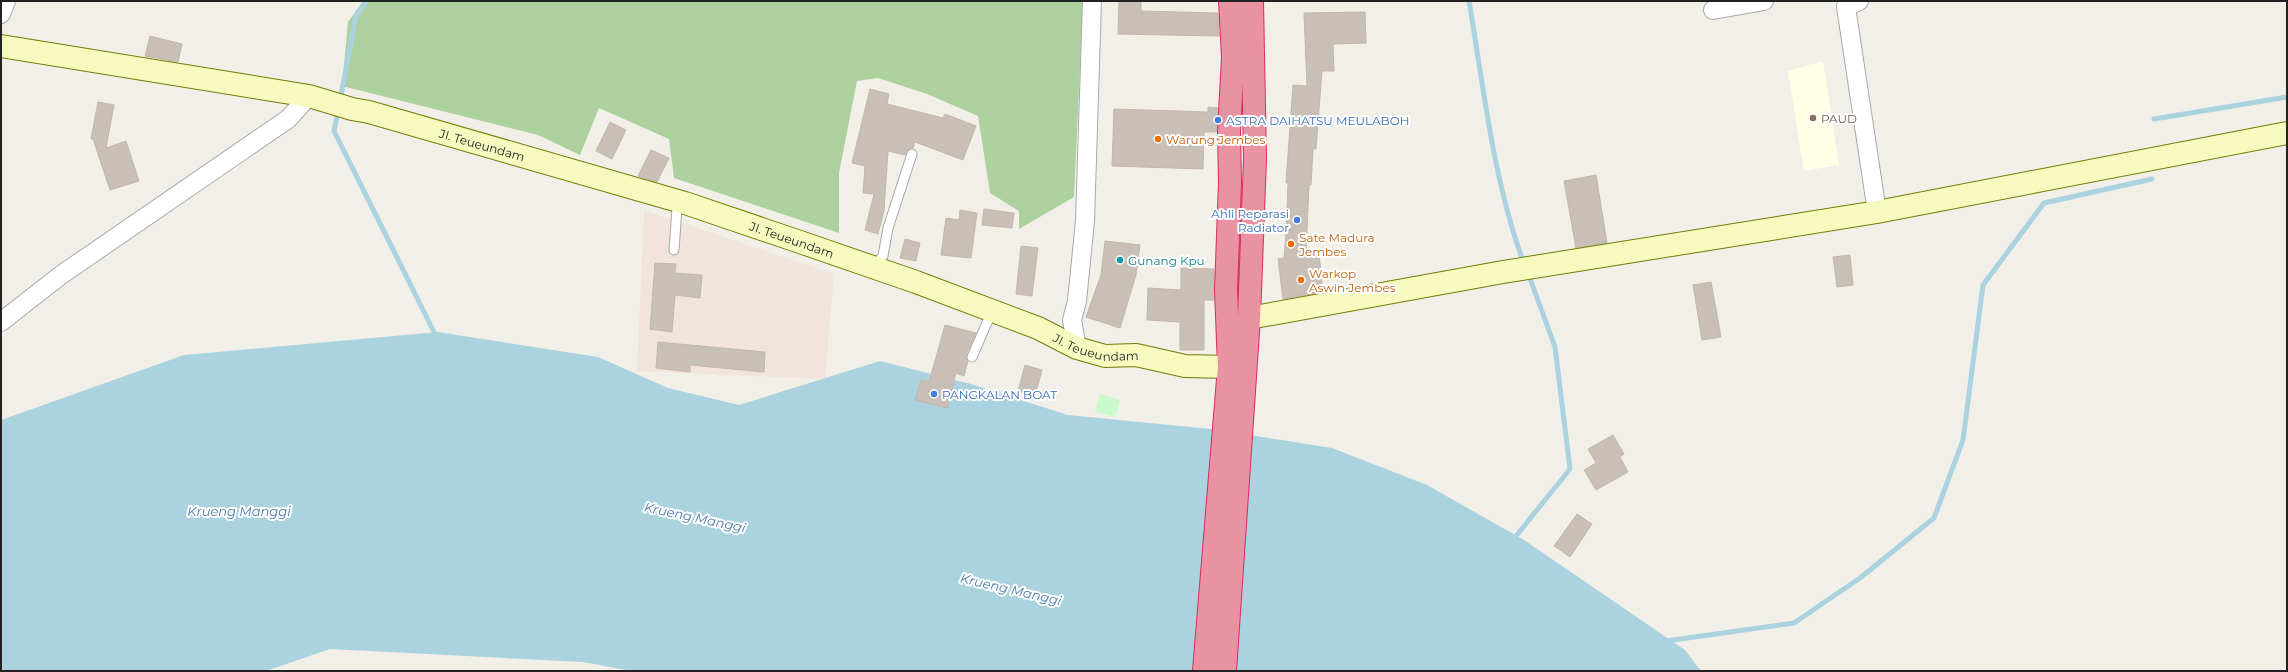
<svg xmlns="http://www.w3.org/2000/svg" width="2288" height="672" font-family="Montserrat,sans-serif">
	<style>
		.education { fill: #ffffe5 }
		.military { fill: #f3e3dd }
		.forest { fill: #add19e }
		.park { fill: #c8facc }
		.water { fill: #aad3df }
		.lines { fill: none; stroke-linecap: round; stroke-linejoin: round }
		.stream { stroke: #aad3df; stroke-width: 5 }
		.building { fill: #c7bfb8; stroke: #c4b6ab }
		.lane-casing { stroke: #a9a9a9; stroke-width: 11 }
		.street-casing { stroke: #a9a9a9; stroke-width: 20 }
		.secondary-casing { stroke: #707d05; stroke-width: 24 }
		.highway-casing { stroke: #dc2a67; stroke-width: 24 }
		.lane { stroke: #fff; stroke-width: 9 }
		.street { stroke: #fff; stroke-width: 18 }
		.secondary { stroke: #f7fabf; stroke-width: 22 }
		.highway { stroke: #e892a2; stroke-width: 22 }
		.education-dot { fill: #8d6e63; stroke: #fff; stroke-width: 1.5 }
		.shop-dot { fill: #3f7fe0; stroke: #fff; stroke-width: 1.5 }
		.food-dot { fill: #e8710a; stroke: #fff; stroke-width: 1.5 }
		.culture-dot { fill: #0f9aa8; stroke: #fff; stroke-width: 1.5 }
		.labels { text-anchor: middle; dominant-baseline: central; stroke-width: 4; stroke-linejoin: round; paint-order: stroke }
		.education-label { font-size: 12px; fill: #785e54; stroke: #fff; text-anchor: start }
		.shop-label { font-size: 12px; fill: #366cbe; stroke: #fff; text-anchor: start }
		.food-label { font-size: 12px; fill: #c56008; stroke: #fff; text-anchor: start }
		.street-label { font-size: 12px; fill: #222; stroke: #fff }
		.culture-label { font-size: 12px; fill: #0d838f; stroke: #fff; text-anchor: start }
		.water-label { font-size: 13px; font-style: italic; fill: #4a7aab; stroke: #fff }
	</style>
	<rect width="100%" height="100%" fill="#f2efe9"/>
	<path class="education" d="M1823 61 1839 165 1804 171 1788 71Z"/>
	<path class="military" d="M644 210 834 274 825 379 637 371Z"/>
	<path class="forest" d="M363 1H1083L1074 197 1019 229V211L990 193 978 116 927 94 878 78 857 81 839 173V233L674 178 669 139 599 108 580 155 538 135 342 86 348 22Z"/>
	<path class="park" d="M1100 394 1120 400 1115 417 1095 412Z"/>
	<path class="water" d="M438 332 598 357 668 388 739 405 880 361 971 384 1068 415 1211 429 1332 448 1427 485 1524 540 1685 650 1701 671H632L583 662 330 649 266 671H1V420L184 355Z"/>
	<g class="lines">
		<path class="stream" d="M1469 1C1484 89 1493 180 1524 264
			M340 101 356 16 367 1
			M338 111 334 131 437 338
			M2154 119 2287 97
			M1512 541 1570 469 1555 347 1528 273
			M1666 641 1794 623 1860 578 1934 518 1963 440 1983 285 2044 203 2152 179"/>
	</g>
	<path class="building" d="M1119 1H1141V11L1218 13 1219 36 1118 34Z
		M1365 12 1366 43 1333 44 1334 71H1322L1316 149H1313L1311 185H1309L1306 255 1319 254 1323 292 1283 299 1278 259 1284 258 1286 233 1288 183H1286L1293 85 1307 86 1304 13Z
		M150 36 182 44 178 62 145 56Z
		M870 89 889 94 887 104 943 118 945 114 976 126 963 160 915 142 913 148 908 150 905 155 888 151 884 211 878 234 865 230 874 194 863 193 865 166 852 163Z
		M98 102 114 105 106 148 126 141 139 181 110 190 93 139H91Z
		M1208 107 1218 108 1217 132H1204L1203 169 1112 166 1114 109 1208 112Z
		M610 122 626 130 612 159 596 151Z
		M651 150 669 158 657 182 638 176Z
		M1596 175 1607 243 1576 248 1564 181Z
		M984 209 1014 213 1012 228 982 225Z
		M960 210 977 213 971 258 941 255 946 218 959 220Z
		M905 239 920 243 916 261 900 258Z
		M1105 241 1140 245 1136 275 1120 328 1086 317 1101 275Z
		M1021 246 1038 248 1032 296 1016 294Z
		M1850 255 1853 285 1837 287 1833 257Z
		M655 263 676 264 675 273 702 275 700 298 675 295 672 332 650 329Z
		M1181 268 1214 269V300H1204V350H1180V322L1147 320 1148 288 1181 290Z
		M1711 282 1721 337 1702 340 1693 285Z
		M945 325 976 333 966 355 968 361 964 376 956 373 947 408 915 400 921 380 929 382Z
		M658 342 765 352 764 372 690 365V372L656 368Z
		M1025 365 1042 370 1035 396 1018 391Z
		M1613 435 1624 454 1620 457 1628 472 1596 490 1584 470 1596 463 1588 449Z
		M1577 514 1592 524 1570 557 1554 546Z"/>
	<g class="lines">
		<defs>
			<path id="lane" d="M674 250 677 208 683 204
				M873 267 883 256 888 228 912 154
				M972 357 989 318 997 316"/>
			<path id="street" d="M1859 1 1846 7 1877 212
				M1713 10 1764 1
				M1 14 6 1
				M1 322 61 275 288 119 309 96
				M1077 348 1072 320 1077 301 1085 221 1092 1"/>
			<g id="secondary">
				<path id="s1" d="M1 46 309 96 352 109 369 112 685 203 800 242 916 282 1038 328 1077 348 1105 356 1136 355 1185 366 1229 367"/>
				<path d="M1249 318 1503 272 1877 212 2287 133"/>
			</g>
			<path id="highway" d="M1204 671 1229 367 1226 290 1230 182 1229 132 1233 57 1230 1
				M1225 671 1249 318 1255 159 1252 1"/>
		</defs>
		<use href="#lane" class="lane-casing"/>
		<use href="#street" class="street-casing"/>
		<use href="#secondary" class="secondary-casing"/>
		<use href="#highway" class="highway-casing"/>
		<use href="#lane" class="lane"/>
		<use href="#street" class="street"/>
		<use href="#secondary" class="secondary"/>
		<use href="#highway" class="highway"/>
	</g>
	<circle class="education-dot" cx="1813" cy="118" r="4"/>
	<g class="shop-dot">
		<circle cx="1218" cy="120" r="4"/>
		<circle cx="1297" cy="220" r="4"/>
		<circle cx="934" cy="394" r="4"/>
	</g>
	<g class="food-dot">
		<circle cx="1158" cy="139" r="4"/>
		<circle cx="1291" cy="244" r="4"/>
		<circle cx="1301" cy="280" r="4"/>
	</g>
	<circle class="culture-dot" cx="1120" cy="260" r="4"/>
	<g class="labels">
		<g class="education-label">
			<text x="1821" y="118">PAUD</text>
		</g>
		<g class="shop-label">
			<text x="1226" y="120">ASTRA DAIHATSU MEULABOH</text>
			<text x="1289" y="213" text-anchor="end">Ahli Reparasi<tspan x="1289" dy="14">Radiator</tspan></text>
			<text x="942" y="394">PANGKALAN BOAT</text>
		</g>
		<g class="food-label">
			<text x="1166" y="139">Warung Jembes</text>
			<text x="1299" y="237">Sate Madura<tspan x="1299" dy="14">Jembes</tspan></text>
			<text x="1309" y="273">Warkop<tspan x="1309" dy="14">Aswin Jembes</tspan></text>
		</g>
		<g class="street-label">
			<text stroke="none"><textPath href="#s1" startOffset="492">JI. Teueundam</textPath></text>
			<text stroke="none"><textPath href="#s1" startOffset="816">JI. Teueundam</textPath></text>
			<text stroke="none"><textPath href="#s1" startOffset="1140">JI. Teueundam</textPath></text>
		</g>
		<g class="culture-label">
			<text x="1128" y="260">Gunang Kpu</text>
		</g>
		<g class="water-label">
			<text x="239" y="511">Krueng Manggi</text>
			<text transform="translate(695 517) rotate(12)">Krueng Manggi</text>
			<text transform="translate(1011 589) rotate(13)">Krueng Manggi</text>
		</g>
	</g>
	<rect width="2288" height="672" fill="none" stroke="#222222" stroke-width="4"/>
</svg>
